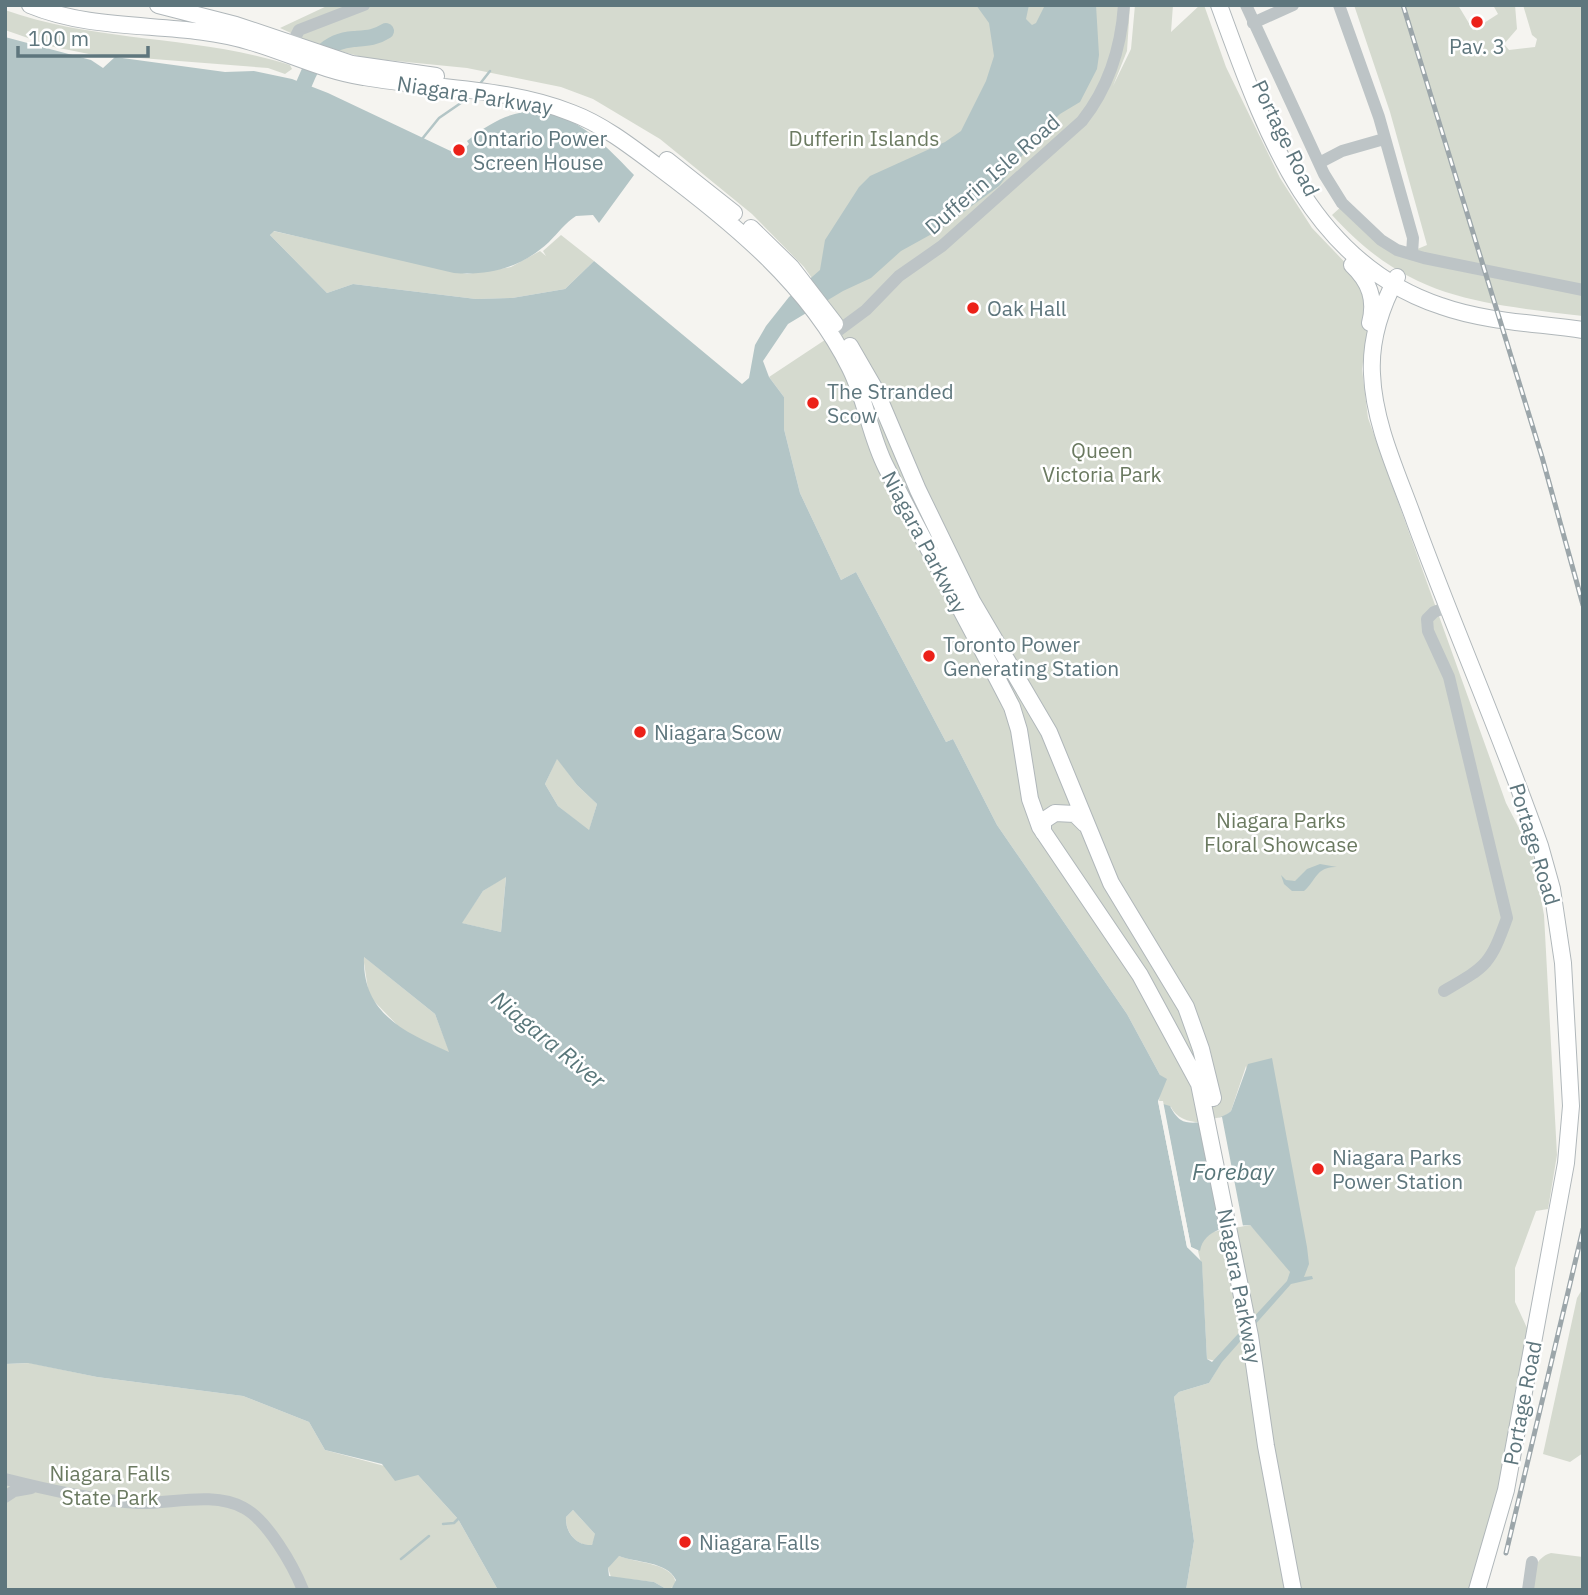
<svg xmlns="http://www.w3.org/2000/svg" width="1588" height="1595" font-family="'IBM Plex Sans',sans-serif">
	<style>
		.green { fill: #d5dacf }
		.water { fill: #b3c5c6; fill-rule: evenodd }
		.pier { fill: #f5f4f0 }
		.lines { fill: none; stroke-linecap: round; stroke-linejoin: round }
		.stream { stroke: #b3c5c6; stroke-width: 2.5 }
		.river { stroke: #b3c5c6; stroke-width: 16 }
		.major-casing { stroke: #b0b7ba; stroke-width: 18 }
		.minor { stroke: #bdc4c6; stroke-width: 12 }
		.major { stroke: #fff; stroke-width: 16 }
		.rail-casing { stroke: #9ca6aa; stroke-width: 5 }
		.rail { stroke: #fff; stroke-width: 2.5; stroke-dasharray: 8; stroke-linecap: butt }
		.poi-dot { fill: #ec2119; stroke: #fff; stroke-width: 2.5 }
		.labels { text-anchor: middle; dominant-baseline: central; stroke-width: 5; stroke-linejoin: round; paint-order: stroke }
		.poi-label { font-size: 21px; fill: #5e767d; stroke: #fff; text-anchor: start }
		.street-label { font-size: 21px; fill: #5e767d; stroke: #fff }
		.park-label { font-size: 21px; fill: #6b7a61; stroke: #fff }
		.water-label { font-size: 23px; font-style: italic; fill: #59777a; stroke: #fff }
	</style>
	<rect width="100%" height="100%" fill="#f5f4f0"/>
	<path class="green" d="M329 5H1130L1127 51 1113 86 1131 49 1135 5H1173L1171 32 1200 5H1204L1226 67 1280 178 1312 228 1357 275 1370 312 1362 369 1368 418 1506 803 1533 855 1544 915 1557 1155 1548 1209 1536 1211 1515 1268V1302L1527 1328 1525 1388 1498 1514 1471 1590H1186L1194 1541 1174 1397 1179 1392 1209 1383 1219 1366 1216 1361 1207 1359 1202 1267 1198 1251 1203 1239 1212 1232 1250 1225 1287 1265 1291 1274 1296 1275 1246 1066 1231 1111C1217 1125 1181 1128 1171 1107L1159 1105 1160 1075 1127 1014 997 825 953 739 946 742 856 572 841 580 800 493 784 429V397L769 377 846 326 804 267 752 214 660 139 593 99 561 87 467 68 366 58 317 45 280 28Z
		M1354 5H1458L1473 30 1498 14 1493 5H1515L1517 29 1504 44 1509 50 1535 47 1537 39 1532 35 1523 5H1583V316C1477 303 1408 299 1332 215L1343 205 1403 255 1427 245 1390 112Z
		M5 10C97 43 197 35 290 65L292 69 285 74 268 68 89 54 54 47 5 30Z
		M273 231 467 274 511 267 540 251 546 256 543 251 561 235 594 261 565 289 512 298 476 299 353 284 327 293 270 235Z
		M557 758 577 785 597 804 589 831 558 806 545 784Z
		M506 876 501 932 461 923 483 891Z
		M363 956 435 1014 450 1053 404 1032 369 996Z
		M1583 1288V1453L1570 1462 1543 1454 1577 1298Z
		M30 1363 97 1377 243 1396 309 1422 325 1450 418 1475 458 1519 498 1590H5V1364Z
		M573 1510 596 1535 592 1545C577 1547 565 1532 566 1517Z
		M1551 1553 1583 1557V1590H1529C1533 1574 1534 1558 1551 1553Z
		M619 1556C636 1563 676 1563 676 1585L668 1590 654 1582 611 1577 608 1568 615 1557Z"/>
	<path class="water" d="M976 5H1029L1026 19 1032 25 1036 23 1045 5H1096L1099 55 1097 69 1080 102 1060 114 1035 139 999 186 939 230 901 251 871 278 843 291 788 324 763 361 769 377 784 397V429L800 493 841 580 856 572 946 742 953 739 997 825 1127 1014 1160 1075 1167 1079 1158 1101 1187 1247 1202 1262 1207 1359 1212 1362 1287 1281 1290 1272 1250 1225C1230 1226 1204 1228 1200 1251L1191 1247 1163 1104 1170 1106C1172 1110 1176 1117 1181 1120 1191 1127 1223 1119 1231 1111L1248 1064 1272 1058 1307 1247 1309 1264 1304 1277 1312 1276 1313 1279 1291 1284 1222 1362 1209 1383 1179 1392 1174 1397 1194 1541 1186 1590H671L676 1580C667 1561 636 1563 619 1556L608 1568 609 1576 654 1582 668 1590H498L458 1519 418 1475 395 1481 382 1464 325 1450 309 1422 243 1396 97 1377 28 1363 5 1364V37L91 60 103 68 115 57 225 72 254 71 292 79 328 93 459 155 469 144 467 141C538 82 582 120 634 175L599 223 593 215 576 216C565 223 558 233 549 242 522 267 490 276 454 273L274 231 270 235 327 293 353 284 476 299 512 298 565 289 594 261 742 384 749 378 755 345 766 326 789 297 820 270 825 240 859 187 870 176 945 142 961 131 986 81 994 56 989 23ZM557 759 577 785 597 804 589 830 558 806 545 784ZM506 877 501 932 462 923 483 891ZM364 957 435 1014 449 1052C404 1032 362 1013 364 957ZM573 1510 595 1534 592 1545C576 1546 565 1532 566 1517Z
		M1320 864 1337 867C1316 866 1316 881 1304 891H1292L1284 884 1281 875 1286 880 1295 881 1307 869Z"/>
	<path class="pier" d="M1158 1101H1163L1191 1247 1198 1251V1256L1187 1247Z
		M1222 1117 1243 1226 1222 1230 1200 1121Z"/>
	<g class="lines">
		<path class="stream" d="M479 85 490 71
			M422 139 439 118 471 96
			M443 1524 454 1523 458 1519
			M401 1559 429 1536"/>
		<path class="river" d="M304 84C314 59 325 41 354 39 367 38 375 38 386 31"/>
		<defs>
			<path id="major" d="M30 5C100 34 179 20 251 42 289 53 324 71 364 77 432 89 507 87 572 113 604 125 633 148 661 169 733 223 809 285 850 368 866 400 870 436 886 467 927 548 971 627 1012 707L1019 730 1030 799 1040 827 1140 975 1199 1084 1250 1336 1266 1446 1293 1590
				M158 5 236 25 352 64 436 76
				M1219 5C1263 125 1307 262 1441 306 1486 322 1536 323 1583 330
				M667 160 734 213
				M751 228 791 267 835 324
				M1352 265C1370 282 1376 300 1370 323
				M1397 277C1381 307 1370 340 1372 374 1374 425 1398 474 1415 522 1455 631 1502 737 1540 846L1552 889 1563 963 1571 1106 1566 1163 1506 1490 1477 1590
				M850 346 876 391 918 490 972 601 1049 732 1111 883 1186 1007 1201 1049 1213 1098
				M1043 832V821L1055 813 1075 814 1085 824"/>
		</defs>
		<use href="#major" class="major-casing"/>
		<path class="minor" d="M1246 5 1324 174 1342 203 1381 240 1397 250 1424 258 1583 290
			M1339 5 1379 117 1413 238 1412 254
			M1253 23 1293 5
			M288 52 299 30 364 5
			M1319 163 1342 151 1384 139
			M831 336 866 310 899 276 942 246 1082 121C1109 87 1121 49 1124 5
			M1444 991C1487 966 1490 965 1507 918L1449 677 1428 631 1427 619 1434 612 1447 607
			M5 1479C49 1490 93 1500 138 1503 170 1504 214 1491 244 1508 267 1520 293 1565 303 1590
			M5 1497 14 1491 31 1488
			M1528 1590 1532 1562"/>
		<use href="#major" class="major"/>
		<defs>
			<path id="rail" d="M1403 5 1542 457 1583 605
				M1506 1553 1583 1229"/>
		</defs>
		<use href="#rail" class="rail-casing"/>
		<use href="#rail" class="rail"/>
	</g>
	<g class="poi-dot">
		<circle cx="1477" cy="22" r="7"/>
		<circle cx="459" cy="150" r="7"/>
		<circle cx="973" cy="308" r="7"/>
		<circle cx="813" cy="403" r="7"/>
		<circle cx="929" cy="656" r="7"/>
		<circle cx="640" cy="732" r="7"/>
		<circle cx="1318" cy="1169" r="7"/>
		<circle cx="685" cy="1542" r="7"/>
	</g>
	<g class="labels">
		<g class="poi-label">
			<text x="1477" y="46" text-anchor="middle">Pav. 3</text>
			<text x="473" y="138">Ontario Power<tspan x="473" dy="24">Screen House</tspan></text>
			<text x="987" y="308">Oak Hall</text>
			<text x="827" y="391">The Stranded<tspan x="827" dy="24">Scow</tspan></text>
			<text x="943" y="644">Toronto Power<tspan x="943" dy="24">Generating Station</tspan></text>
			<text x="654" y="732">Niagara Scow</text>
			<text x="1332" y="1157">Niagara Parks<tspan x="1332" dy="24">Power Station</tspan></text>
			<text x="699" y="1542">Niagara Falls</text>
		</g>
		<g class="street-label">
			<text transform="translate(475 95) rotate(9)">Niagara Parkway</text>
			<text transform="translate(1286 138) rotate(64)">Portage Road</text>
			<text transform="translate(992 174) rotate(-41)">Dufferin Isle Road</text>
			<text transform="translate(925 542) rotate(62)">Niagara Parkway</text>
			<text transform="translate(1535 844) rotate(73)">Portage Road</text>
			<text transform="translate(1240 1286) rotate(79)">Niagara Parkway</text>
			<text transform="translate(1522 1403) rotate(-79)">Portage Road</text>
		</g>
		<g class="park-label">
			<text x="864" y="138">Dufferin Islands</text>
			<text x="1102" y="450">Queen<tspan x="1102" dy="24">Victoria Park</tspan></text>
			<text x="1281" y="820">Niagara Parks<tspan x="1281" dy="24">Floral Showcase</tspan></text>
			<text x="110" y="1473">Niagara Falls<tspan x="110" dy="24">State Park</tspan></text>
		</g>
		<g class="water-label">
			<text transform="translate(549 1039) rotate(39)">Niagara River</text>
			<text x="1233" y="1171">Forebay</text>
		</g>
	</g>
	<rect width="1588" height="1595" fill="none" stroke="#5e767d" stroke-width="14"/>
	<path d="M18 46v10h130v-10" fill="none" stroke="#5e767d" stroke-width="3.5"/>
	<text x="28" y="46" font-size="21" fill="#5e767d" stroke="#ffffff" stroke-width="5" paint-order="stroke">100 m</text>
</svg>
